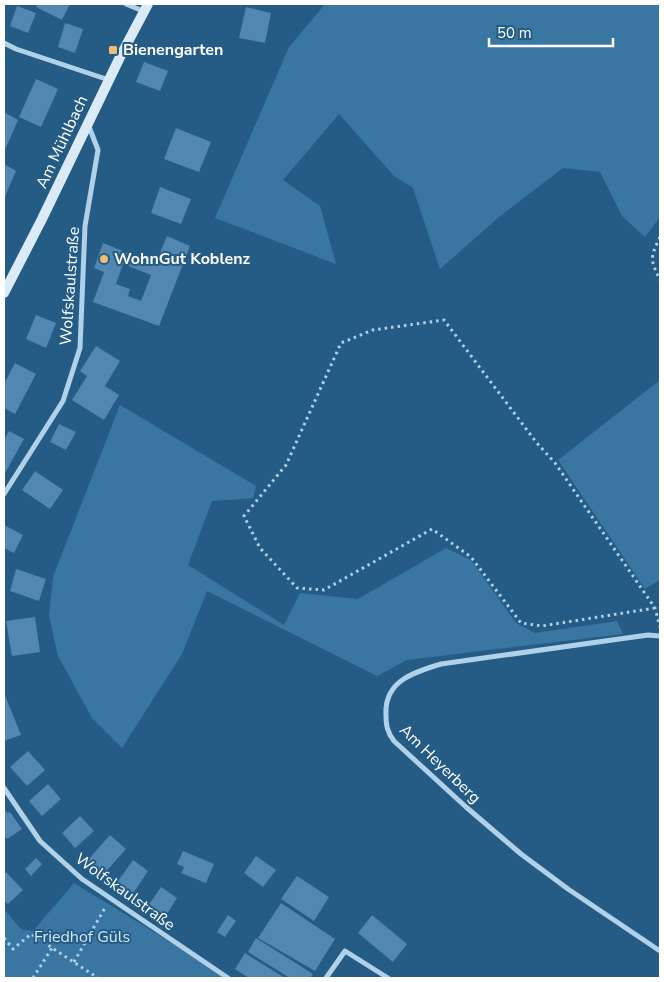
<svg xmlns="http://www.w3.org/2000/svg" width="664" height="982" font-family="'Nunito Sans',sans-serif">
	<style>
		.green { fill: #3a76a2 }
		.building { fill: #5187b0; fill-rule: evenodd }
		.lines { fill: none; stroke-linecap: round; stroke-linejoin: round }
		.path { stroke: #b0d1e8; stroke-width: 3; stroke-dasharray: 2.5 4; stroke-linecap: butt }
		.street { stroke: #b0d1e8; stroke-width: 5 }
		.secondary { stroke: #daeaf7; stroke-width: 10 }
		.poi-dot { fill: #f2bd74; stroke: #255c86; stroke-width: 2 }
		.labels { text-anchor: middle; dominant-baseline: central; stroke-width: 4; stroke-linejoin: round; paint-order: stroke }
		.poi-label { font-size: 16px; font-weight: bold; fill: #fff; stroke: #255c86; text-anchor: start }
		.street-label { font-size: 16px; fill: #fff; stroke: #255c86 }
		.park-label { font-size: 16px; fill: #d4e8f6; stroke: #255c86 }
	</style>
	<rect width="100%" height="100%" fill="#255c86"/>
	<path class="green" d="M325 4H660V217L645 237 622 216 600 172 563 168 499 217 440 269 413 188 394 176 339 114 283 180 320 206 336 264 215 218 289 47Z
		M660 380V548L659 549 660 552V580L645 589 558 460Z
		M120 405 256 486 253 498 212 501 188 565 284 625 300 593 358 599 446 548 471 560 516 623 535 633 617 621 623 634 407 660 377 676 207 591 182 654 122 748 92 718 58 656 49 616 53 577Z
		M74 883 229 978H4V909L21 929 33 931Z"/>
	<path class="building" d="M38 4H70L62 20 36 7Z
		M17 6 36 13 28 33 10 26Z
		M246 7 271 13 265 43 239 38Z
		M65 23 83 29 75 53 58 47Z
		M144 62 168 71 160 91 136 82Z
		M36 79 58 89 41 127 19 117Z
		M4 112 18 120 4 152Z
		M176 128 211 142 199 172 164 159Z
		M4 164 16 171 4 199Z
		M160 187 191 199 181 224 151 213Z
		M167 236 190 246 159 326 93 302 104 272 94 268 103 243 155 264ZM123 264 151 275 141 301 128 296 130 289 116 284Z
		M36 315 56 323 46 348 26 339Z
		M96 346 120 361 105 386 119 395 104 420 72 400 87 376 80 371Z
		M15 363 36 374 15 414 4 408V384Z
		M59 424 76 432 66 450 50 442Z
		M9 431 24 439 4 475V440Z
		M35 471 63 490 50 509 22 490Z
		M4 525 23 535 14 553 4 548Z
		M16 569 46 579 39 601 10 591Z
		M35 617 40 652 12 656 6 621Z
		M4 693 21 735 4 741Z
		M28 751 45 770 27 786 10 767Z
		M48 784 61 799 42 816 29 801Z
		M4 808 7 813 10 812 22 829 7 839 4 835Z
		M80 816 94 831 75 848 62 833Z
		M110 835 126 849 103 875 87 861Z
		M183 851 214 864 206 883 181 873 184 867 177 864Z
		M256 856 276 870 263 887 244 873Z
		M36 858 42 864 31 876 25 869Z
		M133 860 148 871 132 895 116 884Z
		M6 872 23 890 8 904 4 900V874Z
		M297 876 329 897 314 921 281 899Z
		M161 887 177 898 165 917 148 906Z
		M281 903 335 939 315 971 258 938Z
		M228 915 236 921 225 937 217 932Z
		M372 915 407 944 393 962 358 933Z
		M256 938 313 974 310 978H290L248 952Z
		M245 953 285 978H249L235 969Z"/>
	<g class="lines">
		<path class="path" d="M660 237C650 258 650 259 660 280
			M655 608 542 626 521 623 471 557 432 529 324 590 297 588 260 548 244 516 286 465 341 343 373 330 444 320 536 442 555 463 655 608 660 627
			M4 938 13 949 31 934 98 978
			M74 962 106 906
			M33 978 52 948"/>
		<path class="street" d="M126 4 143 11
			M4 43 16 49 109 80
			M4 494 63 401 80 348 85 226 98 150 88 124
			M660 636 648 635 441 664C414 672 384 681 386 715 386 725 387 732 394 741L466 807 521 854 568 889 660 951
			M4 788 40 841 82 879 228 978
			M326 978 345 951 388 978"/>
		<path class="secondary" d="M4 293 42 219 121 55 148 4"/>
	</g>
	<g class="poi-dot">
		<rect x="108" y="45" width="10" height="10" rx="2.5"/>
		<circle cx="104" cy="259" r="5"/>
	</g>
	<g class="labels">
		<g class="poi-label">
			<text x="123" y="50">Bienengarten</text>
			<text x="114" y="259">WohnGut Koblenz</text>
		</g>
		<g class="street-label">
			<text transform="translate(62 142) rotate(-65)">Am Mühlbach</text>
			<text transform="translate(70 286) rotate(-86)">Wolfskaulstraße</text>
			<text transform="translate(440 764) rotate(44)">Am Heyerberg</text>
			<text transform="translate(125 892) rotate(36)">Wolfskaulstraße</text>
		</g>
		<g class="park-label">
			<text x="82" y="937">Friedhof Güls</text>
		</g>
	</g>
	<rect width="664" height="982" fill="none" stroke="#ffffff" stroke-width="10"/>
	<path d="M489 38v8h124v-8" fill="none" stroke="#ffffff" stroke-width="2.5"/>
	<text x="497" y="38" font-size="15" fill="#ffffff" stroke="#255c86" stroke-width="4" paint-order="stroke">50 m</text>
</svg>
